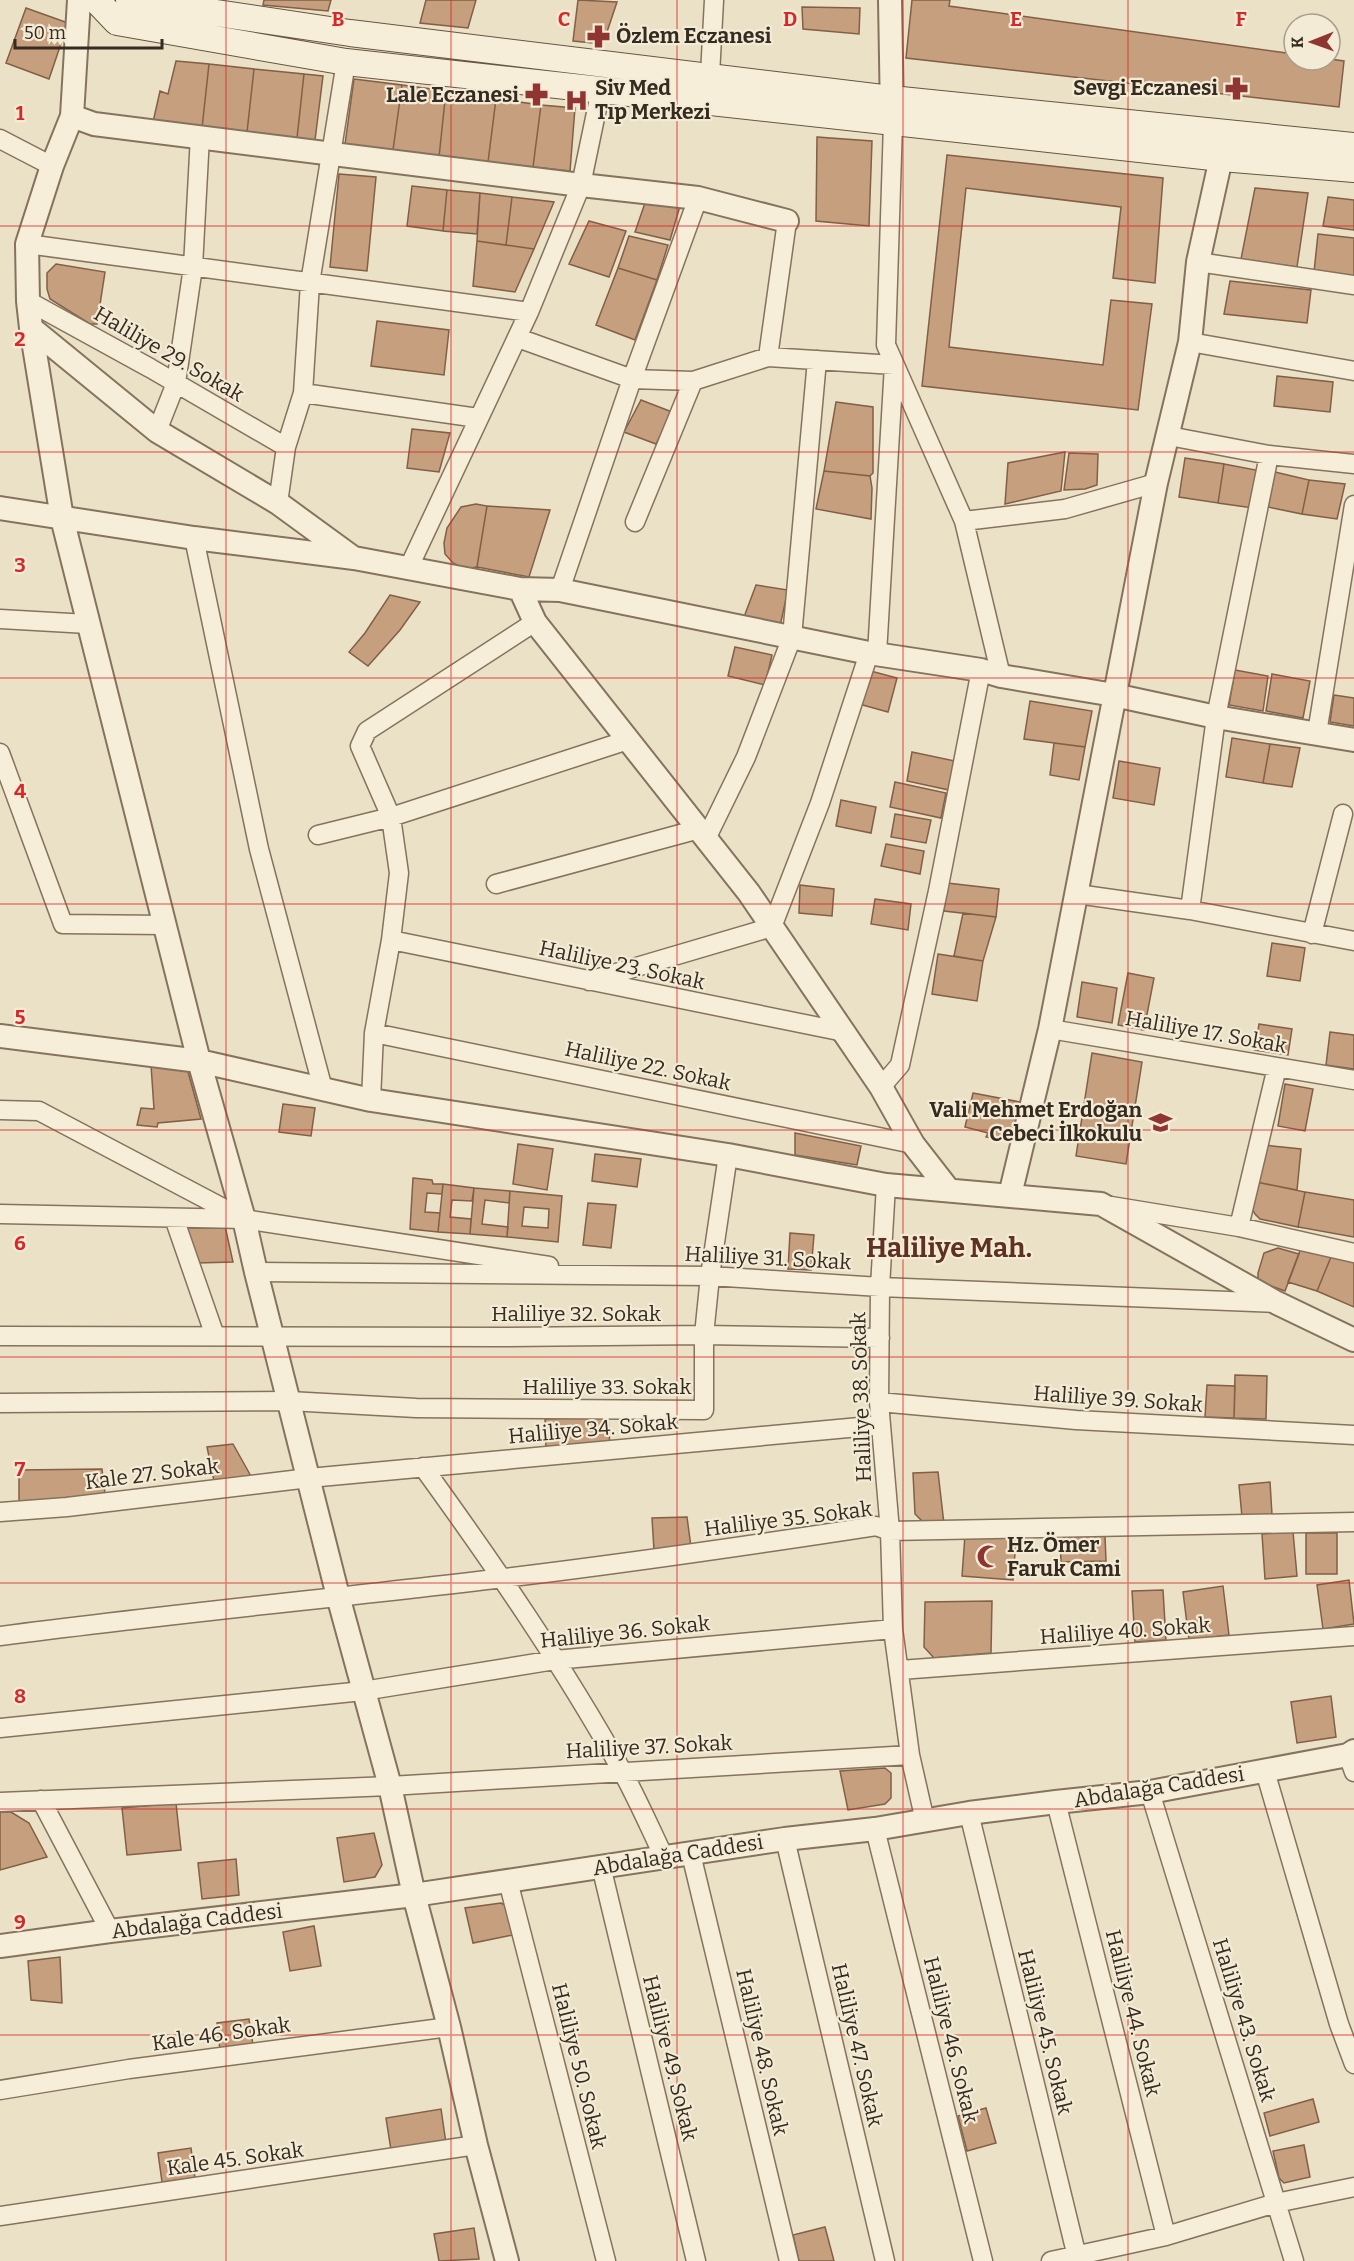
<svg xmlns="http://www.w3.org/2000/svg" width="1354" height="2261" font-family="Bitter,serif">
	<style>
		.building { fill: #c69f7f; stroke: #825f45; stroke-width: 1.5; fill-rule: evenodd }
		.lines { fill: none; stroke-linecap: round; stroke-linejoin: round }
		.minor-casing { stroke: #85735d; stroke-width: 21 }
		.tertiary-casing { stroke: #85735d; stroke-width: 26 }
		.secondary-casing { stroke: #665541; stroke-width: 28 }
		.minor { stroke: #f6eed9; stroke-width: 18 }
		.tertiary { stroke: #f6eed9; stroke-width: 22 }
		.secondary { stroke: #f6eed9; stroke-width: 26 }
		.grid { fill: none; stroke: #d62828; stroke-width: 1.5; stroke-opacity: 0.55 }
		.labels { text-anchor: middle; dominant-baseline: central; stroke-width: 4.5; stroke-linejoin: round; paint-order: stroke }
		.poi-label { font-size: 21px; font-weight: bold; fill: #362b20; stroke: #f3ebd5; text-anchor: start }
		.street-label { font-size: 21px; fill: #362b20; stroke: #f3ebd5 }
		.district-label { font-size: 27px; font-weight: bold; fill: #5f3123; stroke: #f3ebd5 }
		.grid-label { font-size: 20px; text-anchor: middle; font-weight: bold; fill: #d62828; stroke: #f3ebd5; stroke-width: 4.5; stroke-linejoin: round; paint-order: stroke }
	</style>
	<rect width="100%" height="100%" fill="#ebe1c6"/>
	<path class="building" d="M264 0H331L328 11 263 5Z
		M426 0H476L468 28 420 23Z
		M578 0 617 2 603 44 573 41Z
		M912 0H950L949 6 1294 54V60L1330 59 1344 61 1339 107 906 58Z
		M802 7 860 8 859 34 803 29Z
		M26 8 68 23 49 79 6 63Z
		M176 61 209 64 202 128 153 122 160 91 168 94Z
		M209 64 254 69 247 132 202 128Z
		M254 69 304 74 297 138 247 132Z
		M304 74 323 76 315 140 297 138Z
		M354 79 402 85 393 150 345 144Z
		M402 85 446 91 439 157 393 150Z
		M446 91 496 99 488 162 439 157Z
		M496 99 541 105 533 167 488 162Z
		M541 105 575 108 570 171 533 167Z
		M817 137 872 141 869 226 816 221Z
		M947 155 1163 178 1155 283 1113 278 1121 207 966 188 949 347 1103 365 1111 300 1152 304 1138 410 922 386Z
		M339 174 376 177 367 271 330 267Z
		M412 186 447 190 443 231 407 226Z
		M1255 188 1308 193 1297 267 1241 259Z
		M447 190 480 193 477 234 443 231Z
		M480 193 512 197 506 245 477 241Z
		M512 197 554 202 534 249 506 245Z
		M1328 197 1354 200V230L1323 226Z
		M646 200 680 206 670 240 635 232Z
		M589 221 626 231 609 277 569 264Z
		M1318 234 1354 238V276L1314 272Z
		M629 236 668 245 657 280 618 268Z
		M477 241 534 249 515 292 473 286Z
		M56 264 105 272 97 324H90L50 299 47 289V273Z
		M618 268 657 280 635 340 596 325Z
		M1230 281 1311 290 1307 323 1224 314Z
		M377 321 449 330 444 375 371 366Z
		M1277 376 1333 382 1330 412 1274 406Z
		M641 400 672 412 656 444 624 432Z
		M836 402 873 407V473L870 476 824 471Z
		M412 429 450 433 439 472 407 468Z
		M1065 452 1061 491 1005 504 1008 463Z
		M1069 453 1098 454 1097 485 1085 489 1064 490Z
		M1185 458 1224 464 1218 503 1179 497Z
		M1224 464 1261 471 1253 508 1218 503Z
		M824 471 870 476 872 488 871 519 816 509Z
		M1275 472 1309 480 1302 514 1268 507Z
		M1309 480 1345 484 1337 519 1302 514Z
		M476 504 487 506 477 567 465 569 453 563 445 554 444 543 447 528 461 507Z
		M487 506 550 510 529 577 477 567Z
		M756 585 788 590 780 626 744 617Z
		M390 595 420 602 400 630 368 666 349 652 365 633Z
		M735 647 772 655 765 685 728 676Z
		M867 670 897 678 888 712 859 704Z
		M1235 670 1268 676 1263 711 1229 705Z
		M1272 674 1310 681 1303 718 1266 711Z
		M1334 695 1354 698V726L1330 722Z
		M1030 701 1092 711 1085 747 1024 739Z
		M1232 738 1270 744 1263 783 1226 777Z
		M1054 743 1085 747 1079 780 1050 775Z
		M1270 744 1300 748 1292 787 1263 783Z
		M912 752 955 761 949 790 907 781Z
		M1119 761 1160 768 1154 805 1113 798Z
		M895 782 946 793 941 818 890 807Z
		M841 800 876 807 871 833 836 826Z
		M895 814 931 820 926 843 891 837Z
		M886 844 924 851 920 874 881 866Z
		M947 883 999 889 996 917 944 911Z
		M800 885 834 889 832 916 799 913Z
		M875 899 911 904 908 930 871 924Z
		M963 913 996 917 983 961 954 956Z
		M1272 943 1305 948 1300 981 1267 976Z
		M938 954 983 961 977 1001 932 994Z
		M1128 973 1154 978 1144 1030 1118 1025Z
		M1082 982 1117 988 1112 1023 1077 1017Z
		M1259 1024 1292 1029 1288 1055 1255 1050Z
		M1330 1032 1354 1035V1069L1326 1065Z
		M1092 1053 1142 1062 1126 1164 1076 1156Z
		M151 1065 187 1068 201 1119 158 1123 157 1127 137 1125 141 1108 154 1109Z
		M1285 1084 1313 1089 1305 1131 1278 1126Z
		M973 1093 1020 1102 1013 1139 1005 1140 986 1137 988 1133 965 1127Z
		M283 1104 315 1108 311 1136 279 1132Z
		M795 1133 861 1146 857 1165 795 1155Z
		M518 1144 553 1149 547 1190 513 1184Z
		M1264 1145 1301 1149 1297 1190 1256 1182Z
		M595 1154 641 1159 637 1187 592 1181Z
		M413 1178 432 1180 433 1184H443L442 1194 427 1193 425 1212 440 1213 438 1232 410 1229Z
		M1256 1182 1305 1192 1298 1227 1260 1219 1255 1214 1251 1207Z
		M443 1184 474 1188 472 1201 452 1200 450 1217 471 1219 470 1234 438 1232Z
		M474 1188 510 1191 509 1203 485 1200 482 1224 508 1227 507 1237 470 1234Z
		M510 1191 562 1196 558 1242 507 1237ZM524 1207 549 1209 548 1228 522 1226Z
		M1305 1192 1354 1200V1237L1298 1227Z
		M588 1203 616 1205 611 1248 583 1245Z
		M225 1226 233 1262 197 1263 187 1228Z
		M790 1233 814 1235 811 1270 788 1269Z
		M1278 1248 1299 1254 1285 1291 1258 1281V1273L1264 1253Z
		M1301 1248 1331 1257 1317 1291 1288 1282Z
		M1331 1257 1354 1261V1307L1317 1291Z
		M1235 1375 1267 1376 1266 1419 1234 1418Z
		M1207 1385 1235 1386 1234 1418 1205 1417Z
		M608 1416 610 1446 546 1451 545 1419Z
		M233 1444 252 1478 214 1481 207 1447Z
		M102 1469 105 1494 19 1502V1470Z
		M938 1472 944 1524 926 1525 915 1514 913 1473Z
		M1270 1482 1272 1515 1242 1517 1239 1485Z
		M687 1517 691 1547 654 1550 652 1518Z
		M1293 1532 1297 1576 1265 1579 1262 1534Z
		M1306 1533H1337V1574H1306Z
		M965 1535 1016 1539 1013 1580 962 1576Z
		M1105 1536 1106 1561 1061 1562 1060 1537Z
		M1349 1580 1354 1624 1323 1629 1317 1585Z
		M1223 1586 1229 1635 1189 1640 1183 1592Z
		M1163 1590 1166 1640 1135 1642 1132 1591Z
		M992 1601 991 1653 934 1658 924 1647 925 1602Z
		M1331 1696 1336 1737 1297 1743 1291 1702Z
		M885 1768 891 1773V1798L885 1804 848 1810 840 1771Z
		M176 1803 181 1850 127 1855 122 1808Z
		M0 1812H11L29 1823 47 1857 0 1870Z
		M374 1833 382 1865 375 1877 344 1882 337 1838Z
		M236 1859 239 1895 202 1899 198 1863Z
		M501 1903 510 1908 513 1935 473 1943 465 1908Z
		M314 1926 321 1966 290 1971 283 1932Z
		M60 1957 62 2003 31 2000 28 1961Z
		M249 2019 253 2045 220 2050 217 2023Z
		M1313 2099 1319 2122 1270 2136 1264 2113Z
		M986 2108 996 2143 967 2151 958 2116Z
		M441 2109 446 2143 391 2150 386 2118Z
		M1304 2145 1310 2177 1284 2183 1279 2178 1273 2151Z
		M191 2148 195 2178 162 2182 158 2153Z
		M825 2227 834 2261H799L793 2235Z
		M474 2228 479 2259 439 2261 434 2234Z"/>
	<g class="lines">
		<defs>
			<path id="minor" d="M710 75 714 0
				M893 123 886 345 964 521 1001 676
				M0 139 52 166
				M27 244 529 312 409 567
				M1198 262 1354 285
				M28 301 150 368 286 447
				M529 312 581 185 601 89
				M518 338 632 379 693 381 768 357 894 365 877 654
				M1190 342 1354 371
				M768 357 787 221
				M303 393 310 283 346 62
				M157 431 176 383 193 267 200 136
				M1169 436 1269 455 1354 464
				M278 503 286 447 303 393 478 418
				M964 521 1065 509 1156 483
				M635 522 693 381
				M194 538 259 849 323 1089
				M560 590 632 379 698 198
				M0 619 88 624
				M1317 733 1354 505
				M0 753 63 924 166 925
				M318 835 391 817 628 740
				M706 839 746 757 792 637 817 360
				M496 884 699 829
				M1077 894 1190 910 1354 941
				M1190 910 1216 717 1269 455
				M1312 934 1343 814
				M391 940 844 1032
				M589 981 772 927 820 803 869 653
				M1050 1029 1354 1080
				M374 1033 913 1144
				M881 1087 900 1065 938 891 981 670
				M371 1100 374 1033 391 940 399 873 391 817 360 746 367 731 535 622
				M0 1110 39 1111 240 1217
				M886 1185 880 1287 879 1402 890 1531 893 1629 910 1755 925 1821
				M1111 1206 1239 1227 1354 1253
				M0 1214 244 1219 549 1266
				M174 1218 215 1336
				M1239 1227 1277 1067
				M256 1272 710 1276 880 1287 1276 1303
				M0 1336 502 1337 704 1335 880 1338
				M879 1402 1076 1420 1354 1435
				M0 1403 289 1401 416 1408 704 1410V1335L710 1276 728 1155
				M423 1467C494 1565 563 1665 622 1771 637 1798 650 1828 664 1857
				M0 1512 67 1507 309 1478 881 1425
				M0 1636C168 1614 336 1598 504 1578 628 1563 752 1545 876 1526L890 1531 1354 1522
				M900 1670 1354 1636
				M0 1728 363 1691 555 1660 893 1629
				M1348 1755 1354 1772
				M1265 1771 1339 2024 1354 2064
				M1150 1792 1294 2261
				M41 1800 110 1931
				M0 1802 390 1786 910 1755
				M1056 1802 1166 2236
				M969 1813 1078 2261
				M875 1829 983 2261
				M785 1839 885 2261
				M691 1854 789 2261
				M601 1866 696 2261
				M508 1881 606 2261
				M0 2090 129 2069 449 2027
				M0 2216 476 2145
				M1051 2261 1166 2236 1276 2203 1354 2187"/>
			<path id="tertiary" d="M79 0 72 116 52 166 27 244 28 301 31 328 62 518 199 1061 244 1219 256 1272 338 1596 390 1786 414 1895 449 2027 476 2145 507 2261
				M890 0 892 116
				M72 116 94 124 581 185 698 198 787 221
				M31 328 157 431 278 503 352 557
				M0 508 194 538 354 558 520 589 560 590 869 653 981 670 1001 676 1114 695 1216 717 1354 740
				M520 589 535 622 749 893 881 1087 913 1144 948 1189
				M0 1036 199 1061 371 1100 728 1155 886 1185 1101 1204 1277 1303 1354 1340
				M1010 1195 1050 1029 1156 483 1190 342 1198 262 1221 158
				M0 1946 110 1931 414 1895 785 1839 875 1829 969 1813 1056 1802 1150 1792 1348 1755 1354 1751"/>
			<path id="secondary" d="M96 0 117 22 346 62 1221 158 1354 169
				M129 0 350 33 891 99 1354 146"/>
		</defs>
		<use href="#minor" class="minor-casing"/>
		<use href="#tertiary" class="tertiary-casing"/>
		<use href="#secondary" class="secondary-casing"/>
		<use href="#minor" class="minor"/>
		<use href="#tertiary" class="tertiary"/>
		<use href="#secondary" class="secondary"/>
	</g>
	<path class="grid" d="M226 0V2261M451 0V2261M677 0V2261M903 0V2261M1128 0V2261M0 226H1354M0 452H1354M0 678H1354M0 904H1354M0 1130H1354M0 1357H1354M0 1583H1354M0 1809H1354M0 2035H1354"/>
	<defs>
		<symbol id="pharmacy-bare" viewBox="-9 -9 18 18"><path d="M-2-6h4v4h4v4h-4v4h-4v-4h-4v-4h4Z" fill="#8f3532" stroke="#f3ebd5" stroke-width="2.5" paint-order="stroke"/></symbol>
		<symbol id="hospital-bare" viewBox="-9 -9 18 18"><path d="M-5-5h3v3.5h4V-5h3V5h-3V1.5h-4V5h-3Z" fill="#8f3532" stroke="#f3ebd5" stroke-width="2.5" paint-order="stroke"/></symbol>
		<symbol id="school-bare" viewBox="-9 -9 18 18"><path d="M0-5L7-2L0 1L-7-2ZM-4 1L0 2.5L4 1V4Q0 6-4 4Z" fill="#8f3532" stroke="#f3ebd5" stroke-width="2.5" paint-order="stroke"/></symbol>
		<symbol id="mosque-bare" viewBox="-9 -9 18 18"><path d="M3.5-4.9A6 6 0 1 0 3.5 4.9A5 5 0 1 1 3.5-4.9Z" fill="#8f3532" stroke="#f3ebd5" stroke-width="2.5" paint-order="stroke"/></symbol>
	</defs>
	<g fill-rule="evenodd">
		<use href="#pharmacy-bare" x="582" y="20" width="33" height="33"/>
		<use href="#pharmacy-bare" x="1220" y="72" width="33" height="33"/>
		<use href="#pharmacy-bare" x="520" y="78" width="33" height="33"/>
		<use href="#hospital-bare" x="560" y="84" width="33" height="33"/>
		<use href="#school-bare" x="1144" y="1106" width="33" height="33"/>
		<use href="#mosque-bare" x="972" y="1540" width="33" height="33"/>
	</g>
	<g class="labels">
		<g class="poi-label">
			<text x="616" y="36">Özlem Eczanesi</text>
			<text x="595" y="88">Siv Med<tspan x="595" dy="24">Tıp Merkezi</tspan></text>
			<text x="1218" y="88" text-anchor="end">Sevgi Eczanesi</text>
			<text x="519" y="95" text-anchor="end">Lale Eczanesi</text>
			<text x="1142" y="1110" text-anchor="end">Vali Mehmet Erdoğan<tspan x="1142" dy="24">Cebeci İlkokulu</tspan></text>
			<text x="1007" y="1545">Hz. Ömer<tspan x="1007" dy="24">Faruk Cami</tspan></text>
		</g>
		<g class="street-label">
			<text transform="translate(169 354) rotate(30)">Haliliye 29. Sokak</text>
			<text transform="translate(622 965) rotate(12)">Haliliye 23. Sokak</text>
			<text transform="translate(1206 1032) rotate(10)">Haliliye 17. Sokak</text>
			<text transform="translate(648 1066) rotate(12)">Haliliye 22. Sokak</text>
			<text transform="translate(768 1258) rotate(3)">Haliliye 31. Sokak</text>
			<text x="576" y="1314">Haliliye 32. Sokak</text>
			<text x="607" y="1387">Haliliye 33. Sokak</text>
			<text transform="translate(861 1397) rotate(-92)">Haliliye 38. Sokak</text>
			<text transform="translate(1118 1399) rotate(4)">Haliliye 39. Sokak</text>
			<text transform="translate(593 1429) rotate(-5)">Haliliye 34. Sokak</text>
			<text transform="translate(152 1474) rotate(-7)">Kale 27. Sokak</text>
			<text transform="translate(788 1519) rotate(-7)">Haliliye 35. Sokak</text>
			<text transform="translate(1125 1631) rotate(-4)">Haliliye 40. Sokak</text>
			<text transform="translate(625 1632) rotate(-6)">Haliliye 36. Sokak</text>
			<text transform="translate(649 1747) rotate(-3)">Haliliye 37. Sokak</text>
			<text transform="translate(1159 1787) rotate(-9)">Abdalağa Caddesi</text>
			<text transform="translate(678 1855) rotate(-9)">Abdalağa Caddesi</text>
			<text transform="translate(197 1921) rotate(-7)">Abdalağa Caddesi</text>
			<text transform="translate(1133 2013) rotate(76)">Haliliye 44. Sokak</text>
			<text transform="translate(1244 2020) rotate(73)">Haliliye 43. Sokak</text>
			<text transform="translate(1045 2032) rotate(76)">Haliliye 45. Sokak</text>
			<text transform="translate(221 2034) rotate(-8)">Kale 46. Sokak</text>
			<text transform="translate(951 2040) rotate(76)">Haliliye 46. Sokak</text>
			<text transform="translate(857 2045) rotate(77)">Haliliye 47. Sokak</text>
			<text transform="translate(762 2052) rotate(77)">Haliliye 48. Sokak</text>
			<text transform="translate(670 2058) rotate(76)">Haliliye 49. Sokak</text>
			<text transform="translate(579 2066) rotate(76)">Haliliye 50. Sokak</text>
			<text transform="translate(235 2159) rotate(-8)">Kale 45. Sokak</text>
		</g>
		<g class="district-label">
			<text x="949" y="1248">Haliliye Mah.</text>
		</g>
	</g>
	<g class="grid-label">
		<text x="338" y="26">B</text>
		<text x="564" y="26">C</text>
		<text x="790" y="26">D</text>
		<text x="1016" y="26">E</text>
		<text x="1241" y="26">F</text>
		<text x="20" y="120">1</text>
		<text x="20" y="346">2</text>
		<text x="20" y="572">3</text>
		<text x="20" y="798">4</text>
		<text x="20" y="1024">5</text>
		<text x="20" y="1250">6</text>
		<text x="20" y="1476">7</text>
		<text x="20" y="1703">8</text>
		<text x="20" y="1929">9</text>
	</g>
	<g transform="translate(1312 42) rotate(269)"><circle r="28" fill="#f3ebd5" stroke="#a79e8d" stroke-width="1.5"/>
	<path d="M0-4.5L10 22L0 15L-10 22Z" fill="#8f3532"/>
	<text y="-9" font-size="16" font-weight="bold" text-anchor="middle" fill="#362b20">K</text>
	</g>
	<path d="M15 39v9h147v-9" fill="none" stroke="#362b20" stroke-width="3"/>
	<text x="24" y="39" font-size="18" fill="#362b20" stroke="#f3ebd5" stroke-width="4.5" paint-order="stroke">50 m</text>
</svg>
